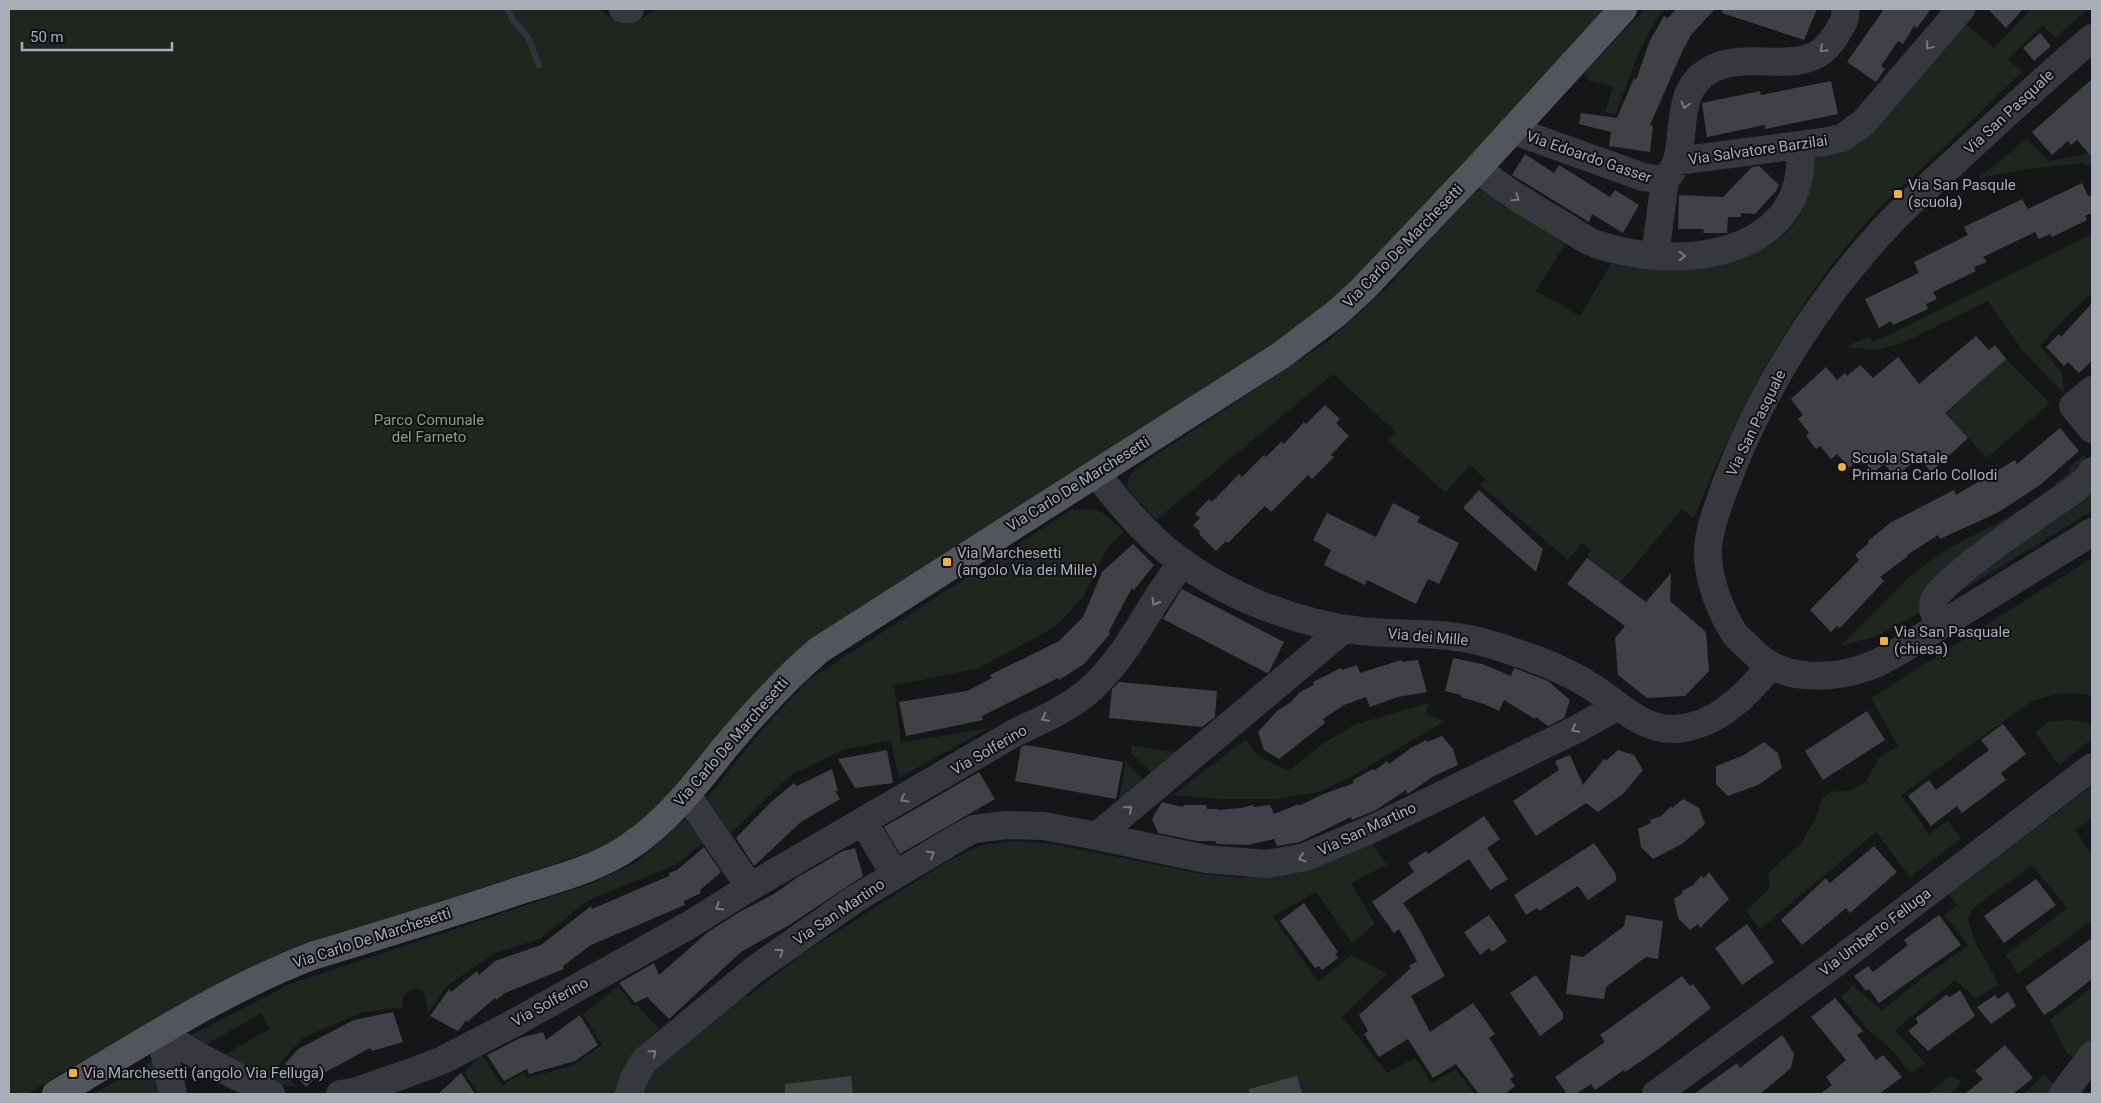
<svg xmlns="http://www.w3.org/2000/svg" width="2101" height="1103" font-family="Roboto,sans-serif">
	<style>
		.green { fill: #1e261f }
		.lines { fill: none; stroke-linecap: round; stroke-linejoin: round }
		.stream { stroke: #2c353c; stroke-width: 6 }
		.building { fill: #404145 }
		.minor { stroke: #37383d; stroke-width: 28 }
		.major { stroke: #53555c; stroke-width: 28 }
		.oneway { stroke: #757881 }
		.poi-dot { fill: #f2b134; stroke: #111113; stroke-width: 2 }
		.labels { text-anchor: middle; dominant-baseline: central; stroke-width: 4; stroke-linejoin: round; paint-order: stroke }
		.street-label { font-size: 15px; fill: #a8adb8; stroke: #111113 }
		.poi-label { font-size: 15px; fill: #a8adb8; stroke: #111113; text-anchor: start }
		.park-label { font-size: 15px; fill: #7fa381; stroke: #111113 }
	</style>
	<rect width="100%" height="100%" fill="#161618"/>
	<path class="green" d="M9 9H599L616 21H637L658 9H1610L1347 287 1293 333 957 549 693 770 651 813 626 834 597 850 390 918 227 982 60 1074 27 1094H9Z
		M1645 9H1665C1647 24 1625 90 1616 114L1605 112 1613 87 1590 81 1584 72Z
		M2031 9H2088L2055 38 2043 25 2008 59 2022 72C1988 105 1955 137 1921 169 1905 185 1887 199 1872 216 1793 304 1738 409 1694 518L1682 509 1620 583 1587 558 1591 550 1582 543 1568 560 1480 485 1485 479 1470 465 1445 493 1388 440 1396 432 1333 374 1156 520 1127 488 1129 477 1135 469 1328 341 1390 285 1470 194 1481 190 1566 243 1536 291 1580 316 1611 264C1668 275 1753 274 1793 225 1807 209 1812 177 1815 156L1966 24 1994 48Z
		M2027 139 2049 161 2085 154 2092 148V167L2083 163 2022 170 1978 178Z
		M2092 234V293L2066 317 2040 346 2062 373 2064 394 2022 350 1988 301 1903 343 1875 350 1845 347 1869 337 1874 342Z
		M2006 359 2050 403 1987 458 1945 413Z
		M2086 454 2082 468 2059 491 2055 483 2070 472 2069 467Z
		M2092 486V511L1951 597 1955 591Z
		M2041 497 1925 610 1877 636 1840 646 1909 577 1946 550 1996 524Z
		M1087 509 1102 512 1124 532 1108 547 1083 597 1055 627 979 668 894 686 901 743 989 728 899 778 891 740 843 750 791 775 731 833 707 798 766 725 810 679 1071 510Z
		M2092 558V696C2068 689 2055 694 2032 701L1901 795 1929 834 1948 821 1961 839 1910 877 1876 832 1760 929 1746 911 1770 888 1768 874 1801 843 1817 816 1822 798 1831 792 1851 790 1866 782 1878 759 1898 746 1871 698Z
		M1429 703 1426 714 1445 721 1347 779 1318 792 1278 799H1222L1173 795 1246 739 1258 756 1288 771 1325 742 1354 725Z
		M2067 720 2086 722 2092 726V739L2059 765 2035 732 2048 722Z
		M1131 746 1182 753 1155 776 1132 754Z
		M1126 762 1147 784 1127 800 1119 798Z
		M2092 786V817L2075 830 2092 855V920L2018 974 2006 955 2067 908 2032 865 1973 908 1968 919 1976 944 1999 984 1976 999 1955 980 1895 1030 1925 1063 1910 1073 1889 1047 1870 1032 1841 997 1853 985 1882 1011 1913 985 1968 945 1944 915 1957 905 1949 894Z
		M684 819 705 840 679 863 587 901 540 939 495 953 447 986 428 1013 424 992C415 986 408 990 403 998L402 1009 393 1008 360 1013 303 1038 278 1065 297 1087 278 1084 220 1057 270 1029 261 1013 204 1046 187 1037 290 984 593 883 637 862Z
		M1014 841 1053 844 1202 874 1242 878 1296 872 1372 844 1387 865 1351 883 1375 924 1352 943 1316 892 1273 916 1318 982 1352 955 1387 974 1342 1017 1387 1073 1415 1058 1432 1083 1456 1069 1474 1093 642 1094 651 1073 734 994 749 996 801 955 948 861 982 845Z
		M618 986 634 1006 637 1005 659 1029C632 1052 627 1061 616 1094H478L464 1072 482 1055 502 1085 524 1073 526 1078 572 1066 602 1045 583 1014Z
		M2092 987V1044L2074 1057 2067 1053 2050 1020Z
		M151 1061 164 1094H93Z
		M2045 1074 2056 1088 2052 1094H2023Z
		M1951 1076 1962 1082 1950 1094H1927Z"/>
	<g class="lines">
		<path class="stream" d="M507 9 513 20 529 39 539 66"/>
	</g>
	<path class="building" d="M1676 9H1715L1691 35 1682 52 1650 125 1653 126 1650 152 1609 146 1611 132 1579 124 1581 113 1617 118 1634 78 1636 80 1650 40 1664 16 1668 18Z
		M1723 9H1817L1804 40 1722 13Z
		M1884 9H1931L1917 28 1914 26 1903 44 1898 41 1881 66 1885 69 1876 82 1847 62Z
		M1988 9H2023L2006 28Z
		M2040 33 2051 46 2034 61 2023 48Z
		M2092 79V157L2077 140 2071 145 2068 141 2052 155 2032 132Z
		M1831 81 1838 114 1765 129V125L1707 137 1702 103 1760 91 1761 95Z
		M1525 154 1554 173 1559 165 1610 197 1615 190 1639 205 1623 233 1592 214 1589 222 1512 175Z
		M1759 166 1779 185 1776 191 1755 214 1741 213V217H1728L1727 233H1703L1704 229H1678L1679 195 1723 197 1752 167Z
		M2082 183 2088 196 2092 195V213L2085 216 2087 220 2052 237 2050 234 2039 239 2035 232 1983 257 1987 262 1974 267 1976 271 1933 292 1937 299 1926 304 1928 309 1893 325 1891 321 1879 328 1865 299 1919 273 1914 262 1968 235 1964 227 2022 199 2028 209Z
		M2092 303V361L2079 373 2068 362 2064 366 2046 347 2059 334 2061 337Z
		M1976 336 1989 350 1995 345 2006 359 1945 413 1968 438 1931 472 1919 457 1899 474 1897 472 1894 475 1884 464 1873 473 1860 457 1849 468 1837 454 1831 459 1820 446 1816 449 1806 436 1809 433 1798 419 1803 415 1791 399 1826 367 1837 380 1845 373 1847 376 1860 365 1873 378 1898 357 1919 384Z
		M1325 405 1340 419 1336 423 1349 436 1331 455 1334 457 1312 479 1308 475 1271 512 1265 506 1228 543 1226 541 1216 551 1199 534 1200 532 1193 525 1200 518 1195 514 1209 499 1212 502 1239 474 1242 477 1264 455 1266 457 1281 442 1284 444 1304 422 1306 424Z
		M2060 428 2079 451 2040 485 1997 513 1940 539 1938 535 1907 555 1908 556 1880 577 1884 581 1840 628 1837 626 1831 632 1810 610 1859 560 1855 555 1869 543 1868 541 1890 523 1954 490 1956 495 2015 460 2017 464Z
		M1479 490 1543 549 1536 572 1463 508Z
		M1393 503 1420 517 1417 522 1459 543 1439 584 1428 579 1416 604 1367 580 1365 585 1324 565 1331 550 1313 540 1327 513 1376 537Z
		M1133 544 1154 565 1134 590 1132 588 1109 631 1110 634 1084 664 1059 680 1058 678 982 716 983 720 906 736 899 702 967 691 992 678 990 675 1059 641 1083 617 1102 572Z
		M1587 558 1646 602 1671 573 1670 601 1706 632 1709 671 1685 696 1647 698 1618 675 1615 638 1625 626 1567 584Z
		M1182 589 1284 642 1269 672 1267 673 1163 619Z
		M1453 658 1482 664 1511 676 1514 668 1548 681 1570 700 1564 718 1548 726 1536 717 1535 719 1504 700 1499 711 1484 704 1461 697V695L1445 691Z
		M1401 660 1402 662 1418 660 1427 692 1398 697 1370 707 1366 697 1344 705 1323 719 1325 723 1279 759 1264 750 1258 732 1277 711 1291 702 1300 692 1314 685 1313 682 1341 668 1342 670 1357 665 1360 673Z
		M1119 682 1217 691 1215 717 1202 727 1109 718 1112 689Z
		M1867 711 1885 740 1823 780 1805 751Z
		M2003 724 2026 754 2001 773 2006 780 1962 813 1957 806 1931 826 1908 796 1929 780 1936 790 1989 750 1981 740Z
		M1442 736 1453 749 1458 765 1432 777 1408 794 1406 790 1376 810 1352 820 1351 817 1300 842 1277 846 1274 839 1248 845 1217 844 1215 841H1197L1158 833 1152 819 1162 802 1183 807 1184 805H1206L1207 809H1218V810L1240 808 1253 805 1254 807 1270 805 1274 814 1299 804V806L1321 795 1354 783 1353 780 1373 769 1374 771 1387 761 1389 764 1411 748 1426 740 1427 742Z
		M1764 742 1778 753 1782 768 1758 785 1728 796 1716 784V766L1742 756Z
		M1026 745 1123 762 1116 799 1015 781 1021 747Z
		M887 750 893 783 855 788 838 759Z
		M1618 750 1634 755 1643 770 1624 793 1598 812 1586 803 1536 836 1513 801 1559 770 1555 761 1570 755 1583 785 1604 759 1607 760Z
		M832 769 838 791H835L840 799 801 822 754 866 736 838 771 802 794 783 797 786Z
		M979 772 995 799 900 854 884 827Z
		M1683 799 1699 808 1705 824 1682 844 1653 859 1641 847 1638 829 1651 823 1650 820 1661 816 1671 806 1672 808Z
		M1484 816 1500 839 1487 848 1508 879 1490 890 1469 859 1403 903 1412 916 1445 976 1411 996 1430 1032 1473 1003 1495 1034 1489 1038 1514 1076 1510 1079 1515 1086 1505 1094H1479L1456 1064 1433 1078 1408 1039 1379 1057 1364 1034 1368 1031 1359 1015 1411 968 1409 966 1417 961 1399 929 1394 933 1372 902 1414 872 1408 863 1426 851 1428 854Z
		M1594 843 1616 874V881L1588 900 1578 886 1539 911 1537 908 1526 915 1514 895Z
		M1874 846 1897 872 1850 913 1846 908 1802 945 1781 920 1826 878 1830 883Z
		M704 847 721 872 700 890 701 893 684 901 685 905 591 945 563 966 564 969 505 993 496 1000 495 998 467 1022 466 1020 458 1031 430 1016 449 989 451 992 477 971 479 975 495 961 541 945 591 906 592 909 669 876V873L677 870Z
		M855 848 863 876 791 924 741 952 669 1019 647 997 635 1003 619 983 654 963 659 975 708 932 741 911 774 894 798 877 843 851Z
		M1709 872 1729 899 1700 928 1698 924 1690 930 1678 918 1674 899 1683 893 1682 891 1693 885 1701 876 1704 878Z
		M2036 879 2056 905 2004 943 1984 916Z
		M1304 903 1338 952 1335 954 1338 958 1322 970 1319 966 1315 968 1280 921Z
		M1489 915 1507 941 1492 952 1489 948 1480 955 1464 932Z
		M1626 915 1663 921 1658 959 1646 957 1606 987 1604 999 1566 994 1571 955 1583 957 1624 926Z
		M1939 915 1961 945 1879 1003 1869 989 1866 991 1854 976 1868 966 1873 972 1908 945 1904 940Z
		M1747 924 1774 962 1742 985 1715 948Z
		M2092 938V979L2055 1008 2044 1015 2025 987Z
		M1536 975 1563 1013V1019L1540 1036 1510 993Z
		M1682 976 1690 986 1693 984 1711 1008 1660 1048 1625 1072 1624 1070 1595 1090 1591 1084 1576 1094H1567L1555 1077 1605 1042 1600 1035Z
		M1960 990 1975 1016 1928 1051 1908 1031 1918 1023 1916 1018 1946 995 1950 997Z
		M2008 992 2016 1006 1991 1024 1977 1007 1995 995 1998 999Z
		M1835 998 1863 1031 1857 1035 1876 1060 1883 1055 1902 1077 1879 1094H1820L1832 1085 1826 1077 1846 1060 1811 1017Z
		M393 1012 403 1042 372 1051 370 1048 324 1073 322 1071 306 1087 285 1064 298 1049 354 1020Z
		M580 1015 598 1045 575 1061 529 1074 527 1069 504 1081 487 1055 520 1038 543 1032 546 1040Z
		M1782 1035 1794 1053 1791 1068 1760 1094H1694L1737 1063 1740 1068Z
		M2005 1045 2033 1078 2013 1094H1965L1983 1079 1975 1071Z
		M461 1073 475 1094H438Z
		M851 1076 853 1094H785V1084Z
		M1297 1076 1302 1094H1249V1089Z"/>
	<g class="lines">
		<path class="minor" d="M623 9H630
			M2092 38C2043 80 1995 124 1948 168 1928 187 1906 205 1887 226 1817 301 1758 395 1723 492 1716 512 1706 538 1708 559 1710 584 1721 612 1734 633 1739 640 1748 646 1754 653 1782 681 1832 680 1867 667 1877 664 1887 658 1896 653L2092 532
			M1512 130 1643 177 1665 180C1670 174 1675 168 1677 160 1686 128 1675 88 1712 69 1754 47 1809 84 1837 33 1842 25 1847 18 1845 9
			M1677 161 1823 142 1842 138 1864 122 1961 9
			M1477 169C1505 190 1533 208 1563 225 1573 231 1584 240 1596 244 1676 272 1810 259 1800 145
			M1655 256 1665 180
			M2092 390 2073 406 2092 429
			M1096 473C1114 497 1133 519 1155 540 1207 589 1290 623 1361 631 1396 635 1434 632 1469 639 1490 643 1511 651 1532 658 1554 666 1575 676 1594 688 1619 705 1644 731 1676 729 1716 726 1746 696 1770 666
			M1940 625C1936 617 1931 610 1934 600 1943 578 2050 507 2075 489L2090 476 2092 471
			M687 795 750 887
			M864 823 895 875
			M1097 836 1206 859 1267 864 1305 857 1374 828 1577 729 1618 706
			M160 1033 200 1057 271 1094
			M160 1033 173 1094
			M340 1094 354 1092 406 1074 443 1060 514 1023 691 924 750 887 1016 732C1042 720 1072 707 1093 687 1131 651 1150 602 1183 562
			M629 1094 633 1080 644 1061 754 970 855 899 959 837 974 829 1007 825 1044 826 1097 836 1344 629
			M1656 1094 1833 965 2092 767
			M2063 1094 2092 1055"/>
		<path class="major" d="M56 1094C139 1045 221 991 312 956 381 935 450 914 518 891 555 879 598 869 630 846 669 820 698 781 727 745 756 711 785 679 819 650L1280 356 1337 313 1363 289 1477 169 1623 9"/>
	</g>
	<defs><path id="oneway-chevron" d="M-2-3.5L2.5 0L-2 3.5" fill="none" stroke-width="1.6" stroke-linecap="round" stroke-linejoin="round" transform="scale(1.25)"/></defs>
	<g class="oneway">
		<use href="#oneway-chevron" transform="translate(1929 46) rotate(130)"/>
		<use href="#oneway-chevron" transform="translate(1823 49) rotate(138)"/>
		<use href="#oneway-chevron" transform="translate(1685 105) rotate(106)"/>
		<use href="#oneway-chevron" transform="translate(1516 198) rotate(34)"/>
		<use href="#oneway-chevron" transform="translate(1682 256) rotate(-1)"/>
		<use href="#oneway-chevron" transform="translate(1155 602) rotate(120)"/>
		<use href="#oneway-chevron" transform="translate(1045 718) rotate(153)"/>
		<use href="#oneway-chevron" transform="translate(1575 729) rotate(153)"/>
		<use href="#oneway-chevron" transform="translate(904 799) rotate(150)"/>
		<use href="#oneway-chevron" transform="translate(1129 809) rotate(-40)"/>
		<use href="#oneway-chevron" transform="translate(931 854) rotate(-31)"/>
		<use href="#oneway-chevron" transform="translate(1302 858) rotate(164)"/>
		<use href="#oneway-chevron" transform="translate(719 907) rotate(148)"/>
		<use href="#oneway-chevron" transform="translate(780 952) rotate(-35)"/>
		<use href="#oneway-chevron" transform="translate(653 1053) rotate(-40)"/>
	</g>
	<g class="poi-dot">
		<rect x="1893" y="189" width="10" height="10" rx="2.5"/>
		<circle cx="1842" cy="467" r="5"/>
		<rect x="942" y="557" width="10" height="10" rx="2.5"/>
		<rect x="1879" y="636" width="10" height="10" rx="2.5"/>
		<rect x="68" y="1068" width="10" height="10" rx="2.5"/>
	</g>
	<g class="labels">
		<g class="street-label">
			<text transform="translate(2009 112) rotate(-43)">Via San Pasquale</text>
			<text transform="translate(1758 150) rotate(-8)">Via Salvatore Barzilai</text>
			<text transform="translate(1589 157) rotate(19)">Via Edoardo Gasser</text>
			<text transform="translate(1403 246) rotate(-46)">Via Carlo De Marchesetti</text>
			<text transform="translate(1756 423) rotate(-64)">Via San Pasquale</text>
			<text transform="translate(1078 484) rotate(-32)">Via Carlo De Marchesetti</text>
			<text transform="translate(1428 637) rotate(5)">Via dei Mille</text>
			<text transform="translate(731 742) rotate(-49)">Via Carlo De Marchesetti</text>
			<text transform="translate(989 750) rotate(-30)">Via Solferino</text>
			<text transform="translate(1367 829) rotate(-25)">Via San Martino</text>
			<text transform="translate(839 912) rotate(-34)">Via San Martino</text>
			<text transform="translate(1875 932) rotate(-37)">Via Umberto Felluga</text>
			<text transform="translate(372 938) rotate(-18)">Via Carlo De Marchesetti</text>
			<text transform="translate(550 1002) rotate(-29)">Via Solferino</text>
		</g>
		<g class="poi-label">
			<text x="1908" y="185">Via San Pasqule<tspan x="1908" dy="17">(scuola)</tspan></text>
			<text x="1852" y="458">Scuola Statale<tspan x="1852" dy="17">Primaria Carlo Collodi</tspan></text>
			<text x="957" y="553">Via Marchesetti<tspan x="957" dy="17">(angolo Via dei Mille)</tspan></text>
			<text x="1894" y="632">Via San Pasquale<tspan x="1894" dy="17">(chiesa)</tspan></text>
			<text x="83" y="1073">Via Marchesetti (angolo Via Felluga)</text>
		</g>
		<g class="park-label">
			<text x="429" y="420">Parco Comunale<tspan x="429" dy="17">del Farneto</tspan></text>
		</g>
	</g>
	<rect width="2101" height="1103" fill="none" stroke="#a8adb8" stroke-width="20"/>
	<path d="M22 42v8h150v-8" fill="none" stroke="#a8adb8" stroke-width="2.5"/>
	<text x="30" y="42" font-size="15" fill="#a8adb8" stroke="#111113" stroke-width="4" paint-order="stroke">50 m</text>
</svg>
